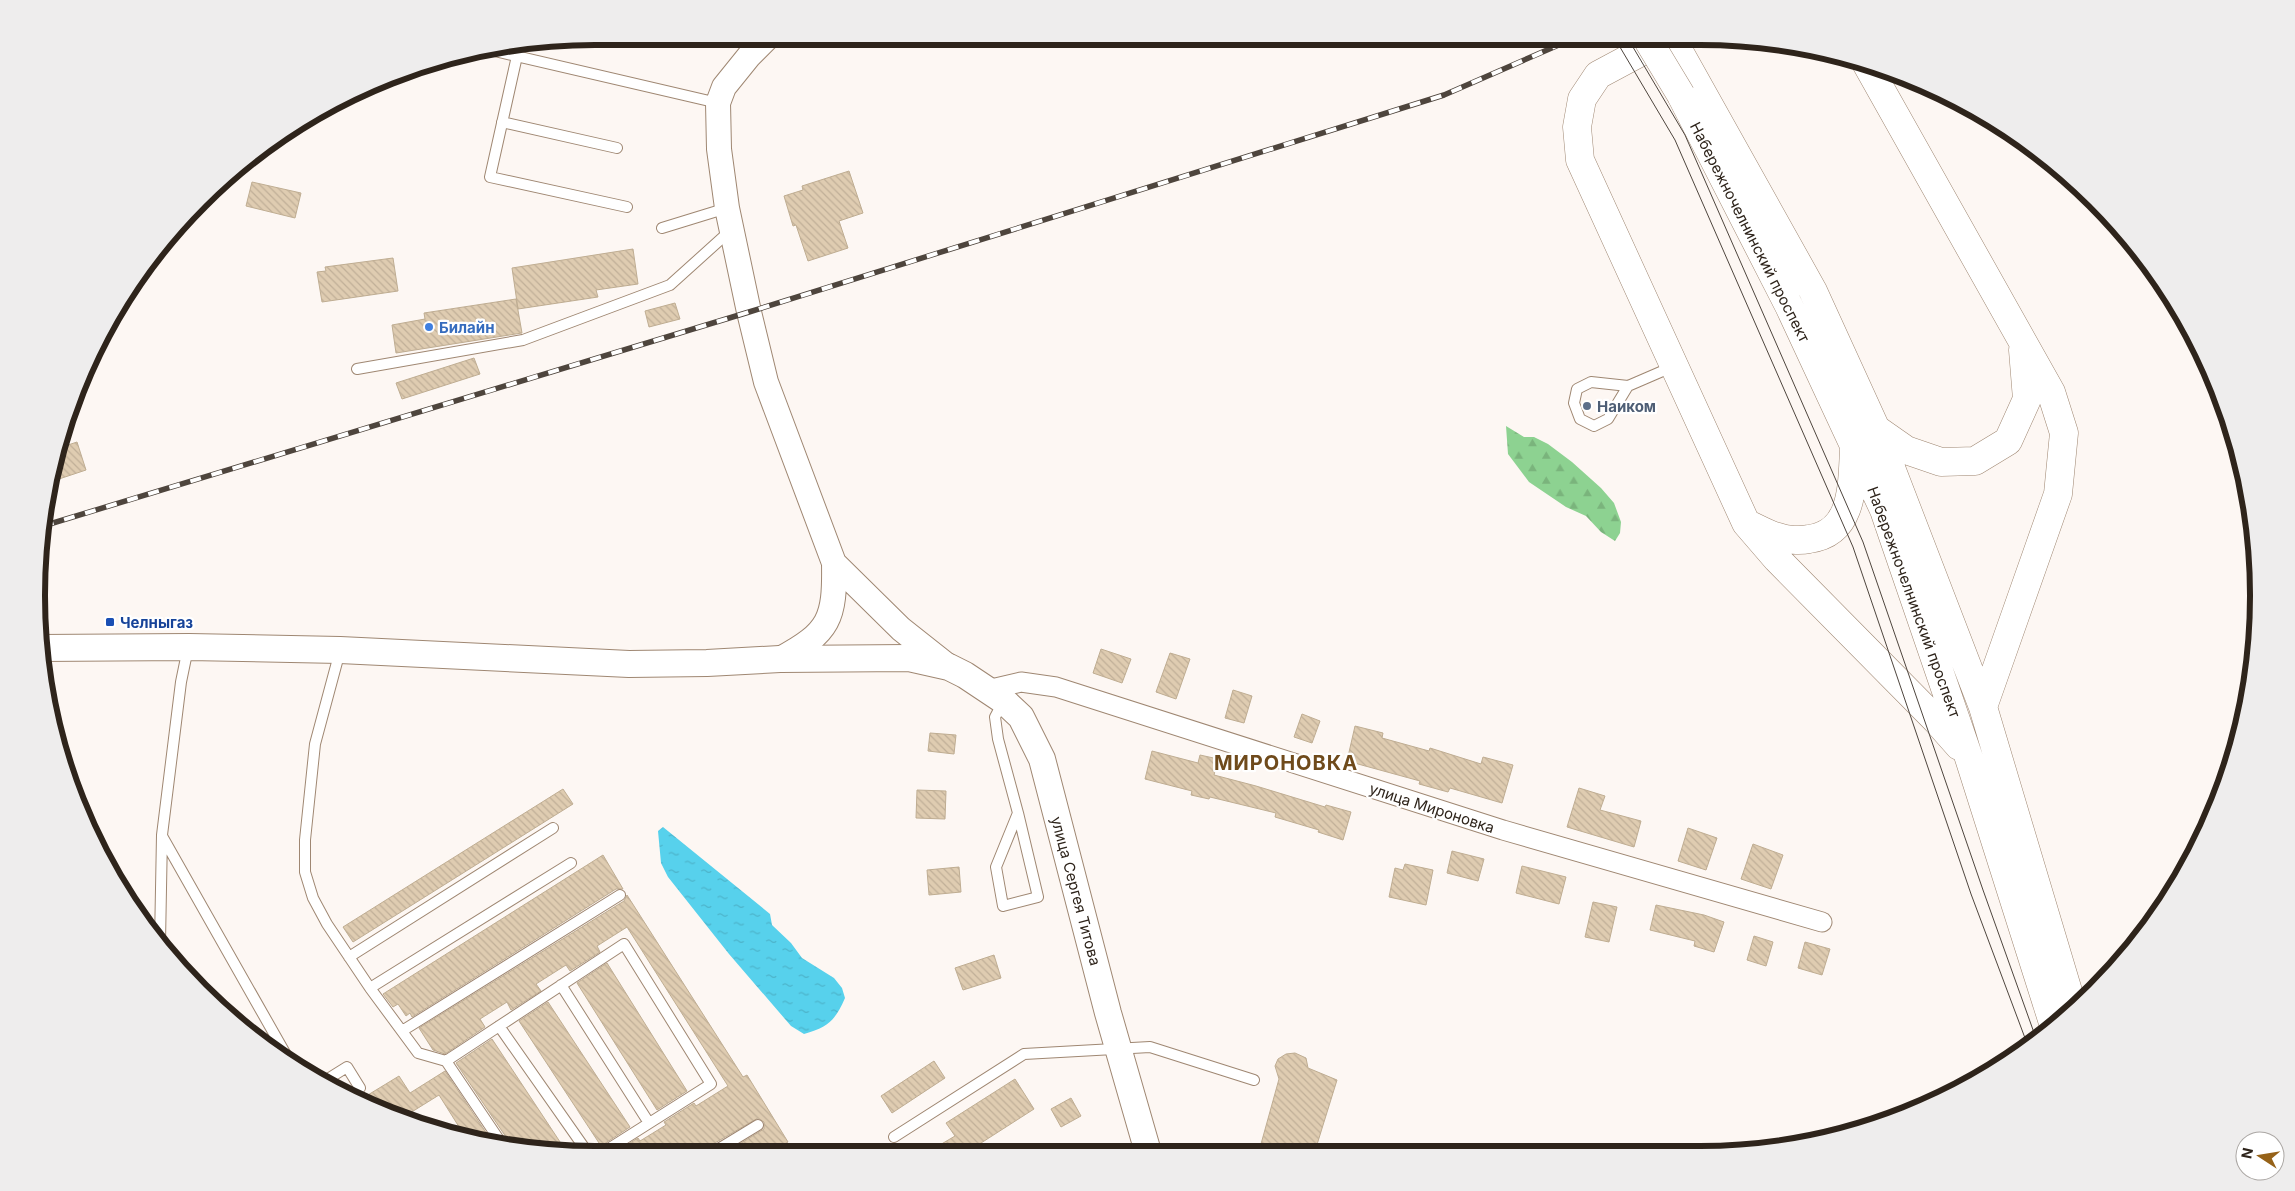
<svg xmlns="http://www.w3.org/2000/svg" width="2295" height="1191" font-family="Inter,sans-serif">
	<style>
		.forest { fill: url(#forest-firs) }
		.water { fill: url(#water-ripples) }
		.building { fill: url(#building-back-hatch); stroke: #bfad92 }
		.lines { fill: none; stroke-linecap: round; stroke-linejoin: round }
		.service-casing { stroke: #9f8772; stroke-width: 12 }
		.minor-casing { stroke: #9f8772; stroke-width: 21 }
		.tertiary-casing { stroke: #9f8772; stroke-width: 26 }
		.secondary-casing { stroke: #9f8772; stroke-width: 28 }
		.primary-casing { stroke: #9f8772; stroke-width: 29 }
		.service { stroke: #fff; stroke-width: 10 }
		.minor { stroke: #fff; stroke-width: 19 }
		.tertiary { stroke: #fff; stroke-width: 24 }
		.secondary { stroke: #fff; stroke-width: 26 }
		.primary { stroke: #fff; stroke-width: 28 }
		.tram { stroke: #4e453d; stroke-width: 1 }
		.rail-casing { stroke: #4e453d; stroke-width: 5.5 }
		.rail { stroke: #fff; stroke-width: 4; stroke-dasharray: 11; stroke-linecap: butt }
		.primary-bridge-casing { stroke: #9f8772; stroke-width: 29; stroke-linecap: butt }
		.primary-bridge { stroke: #fff; stroke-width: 28 }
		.shop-dot { fill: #3f7fe0; stroke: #fff; stroke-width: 2 }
		.service-dot { fill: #5c6f8a; stroke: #fff; stroke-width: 2 }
		.transit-dot { fill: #1a4fb4; stroke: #fff; stroke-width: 2 }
		.labels { text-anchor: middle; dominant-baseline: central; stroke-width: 4.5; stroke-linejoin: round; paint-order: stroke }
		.street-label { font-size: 15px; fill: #2e241b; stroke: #fff }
		.shop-label { font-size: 15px; font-weight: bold; fill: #366cbe; stroke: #fff; text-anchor: start }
		.service-label { font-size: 15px; font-weight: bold; fill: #4e5e75; stroke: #fff; text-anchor: start }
		.transit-label { font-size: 15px; font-weight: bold; fill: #164399; stroke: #fff; text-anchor: start }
		.district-label { font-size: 20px; font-weight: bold; letter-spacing: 1px; fill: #6f4a1b; stroke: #fff }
		.rim { fill: none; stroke: #2e241b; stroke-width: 6 }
	</style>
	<defs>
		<pattern id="forest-firs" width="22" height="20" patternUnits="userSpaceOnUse" patternTransform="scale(1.25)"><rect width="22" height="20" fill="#8dd291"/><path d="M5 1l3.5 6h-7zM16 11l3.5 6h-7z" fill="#7ab47c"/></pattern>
		<pattern id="water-ripples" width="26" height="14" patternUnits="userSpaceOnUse" patternTransform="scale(1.25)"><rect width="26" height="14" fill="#57d1ec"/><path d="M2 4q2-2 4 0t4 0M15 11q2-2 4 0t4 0" fill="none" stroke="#4cb3ca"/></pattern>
		<pattern id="building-back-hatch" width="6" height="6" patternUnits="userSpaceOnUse" patternTransform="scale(1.25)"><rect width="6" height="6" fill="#dfccb1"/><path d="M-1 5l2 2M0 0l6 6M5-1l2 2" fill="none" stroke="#c0af98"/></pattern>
	</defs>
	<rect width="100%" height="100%" fill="#fdf7f3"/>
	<path class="forest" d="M2207 366 2229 416C2216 402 2208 386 2207 366Z
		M1506 426 1524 437H1534L1548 444 1572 462 1601 488 1614 503 1621 522 1620 533 1615 541 1601 532 1586 516 1566 507 1529 482 1508 454Z"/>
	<path class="water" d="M663 827 770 914 772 925 791 943 802 958 834 978 842 988 845 998C835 1021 828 1027 804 1034L791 1026 729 954 668 877 661 863 658 831Z"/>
	<path class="building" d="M849 171 863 213 839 221 848 248 808 261 796 225 793 226 784 196 803 190 802 186Z
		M252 182 301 193 295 218 246 206Z
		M633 249 638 284 596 290 598 297 518 309 512 268Z
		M393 258 398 291 322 302 317 272 326 271 325 267Z
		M516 299 522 333 396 353 392 325 425 319 424 313Z
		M675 303 680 319 649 327 645 311Z
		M474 358 480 374 402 399 396 383Z
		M77 442 86 470 50 482 56 449Z
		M1101 649 1131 659 1122 683 1093 673Z
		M1170 653 1190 659 1176 699 1156 692Z
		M1233 690 1252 696 1244 723 1225 718Z
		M1302 714 1320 721 1312 743 1294 737Z
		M1355 726 1383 733 1382 738 1429 751 1430 748 1481 764 1483 757 1513 765 1502 803 1450 788 1448 792 1419 784 1420 781 1347 761Z
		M930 733 956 735 954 754 928 751Z
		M1152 751 1198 763 1200 755 1218 759 1214 775 1256 786 1325 807 1326 805 1351 812 1343 840 1318 832 1319 830 1275 817 1276 813 1210 797 1209 799 1191 795 1192 791 1145 779Z
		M1579 788 1605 796 1600 810 1641 821 1634 847 1567 827Z
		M563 789 573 804 353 942 343 927Z
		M917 790 946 791 945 819 916 818Z
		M1688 828 1717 838 1706 870 1678 861Z
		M1753 844 1783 855 1771 889 1741 879Z
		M1452 851 1484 859 1478 881 1447 873Z
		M603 855 623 889H616L412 1017 410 1013 406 1016 398 1004 393 1007 383 994Z
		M1405 864 1433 870 1426 905 1389 897 1395 868 1403 870Z
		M1522 866 1566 877 1559 904 1516 893Z
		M959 867 961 892 929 895 927 870Z
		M627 895 743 1077 747 1075 788 1142 769 1153H725L764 1129V1122L758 1118 708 1147 705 1153H614L638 1138 640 1141 666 1125 664 1122 694 1103 696 1106 728 1086 627 927 597 946 600 952 570 971 566 965 536 984 541 991 511 1010 507 1002 480 1019 485 1027 445 1054 433 1050 419 1028 624 901Z
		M1593 902 1617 907 1609 942 1585 937Z
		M1656 905 1704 915 1724 922 1714 952 1694 946 1695 941 1650 930Z
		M1754 936 1773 942 1766 966 1747 960Z
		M1805 942 1830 949 1822 975 1798 968Z
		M994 955 1001 978 963 990 955 968Z
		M607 963 687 1091 657 1110 577 983Z
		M548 1002 630 1127 601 1146 519 1021Z
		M492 1039 568 1154 509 1145 508 1140 456 1063Z
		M1295 1053 1306 1058 1308 1068 1337 1080 1315 1151H1266L1261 1144 1279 1079 1275 1066 1278 1059 1286 1054Z
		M934 1061 945 1078 892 1113 881 1096Z
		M445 1071 493 1143 466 1138 439 1095 402 1118 358 1101 399 1076 410 1093Z
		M1015 1079 1034 1109 967 1152H928L955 1136 946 1123Z
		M1071 1098 1081 1116 1061 1127 1051 1109Z"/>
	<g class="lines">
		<defs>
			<path id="service" d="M482 48 718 103
				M517 56 490 177 627 207
				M502 122 617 148
				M662 228 727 208
				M357 369 523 340 670 285 731 230
				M1628 386 1608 419 1594 426 1580 419 1574 403 1577 389 1591 382 1628 386 1672 367
				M340 651 315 744 305 840V872L313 898 327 924 370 988 571 863
				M1003 702 995 717 998 739 1018 813 996 867 1003 906 1038 897 1018 813
				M162 836 289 1060
				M160 942 162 835 181 682 188 648
				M349 957 553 828
				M561 985 649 1123
				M370 988 418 1053 446 1061 502 1144
				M499 1026 588 1153
				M402 1031 620 895
				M446 1061 624 944 711 1084 602 1153
				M323 1082 347 1067 360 1088
				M894 1137 1024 1054 1150 1047 1254 1080
				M712 1153 758 1125"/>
			<path id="minor" d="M987 690 1021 682 1056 687 1503 830 1822 922"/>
			<path id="tertiary" d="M769 36 749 56 724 87 718 103 719 149 727 208 749 312 766 382 834 563C835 619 830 632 780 659
				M834 563 901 629 949 667"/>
			<path id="secondary" d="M40 648 189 647 340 650 629 664 707 663 780 659 909 658 949 667 965 675 1004 701 1021 717 1042 759 1108 1013 1148 1152"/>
			<path id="primary" d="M1669 37 1598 75 1582 99 1577 127 1580 160 1746 523 1777 559 1936 720 1959 746
				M1671 37 1813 291 1876 429 1983 707 2073 1008
				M1866 63 2051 392 2064 433 2058 494 1983 707
				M1681 95 1789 306 1884 510 1969 758 2054 1026
				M1876 429 1906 450 1941 462 1975 461 2008 441 2027 399 2023 350
				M1750 525C1759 529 1769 535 1778 537 1787 540 1800 541 1809 539 1854 533 1852 485 1854 449"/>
		</defs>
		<use href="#service" class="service-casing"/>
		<use href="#minor" class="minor-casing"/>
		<use href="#tertiary" class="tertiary-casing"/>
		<use href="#secondary" class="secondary-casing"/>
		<use href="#primary" class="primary-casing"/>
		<use href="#service" class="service"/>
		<use href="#minor" class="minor"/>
		<use href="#tertiary" class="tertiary"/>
		<use href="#secondary" class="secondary"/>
		<use href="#primary" class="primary"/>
		<path class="tram" d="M1614 37 1675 140 1853 547 1971 894 2028 1046
			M1627 37 1685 135 1863 542 1983 890 2037 1041"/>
		<defs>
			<path id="rail" d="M43 526 749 312 1444 95 1577 37"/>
		</defs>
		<use href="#rail" class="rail-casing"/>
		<use href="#rail" class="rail"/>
		<defs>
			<path id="primary-bridge" d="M1646 37 1681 95"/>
		</defs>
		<use href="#primary-bridge" class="primary-bridge-casing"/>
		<use href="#primary-bridge" class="primary-bridge"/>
	</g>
	<circle class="shop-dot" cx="429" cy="327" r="5"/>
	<circle class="service-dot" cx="1587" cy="406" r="5"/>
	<rect class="transit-dot" x="105" y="617" width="10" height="10" rx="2.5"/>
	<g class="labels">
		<g class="street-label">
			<text transform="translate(1750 232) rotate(63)">Набережночелнинский проспект</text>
			<text transform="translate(1914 602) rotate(70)">Набережночелнинский проспект</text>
			<text transform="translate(1432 808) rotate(18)">улица Мироновка</text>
			<text transform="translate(1076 891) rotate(75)">улица Сергея Титова</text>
		</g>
		<g class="shop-label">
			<text x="439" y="327">Билайн</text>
		</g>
		<g class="service-label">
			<text x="1597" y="406">Наиком</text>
		</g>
		<g class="transit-label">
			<text x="120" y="622">Челныгаз</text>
		</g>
		<g class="district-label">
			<text x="1286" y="763">МИРОНОВКА</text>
		</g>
	</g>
	<path d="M0 0H2295V1191H0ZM595 45H1700A550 550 0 0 1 2250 595V596A550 550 0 0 1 1700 1146H595A550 550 0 0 1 45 596V595A550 550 0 0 1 595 45Z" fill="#eeeded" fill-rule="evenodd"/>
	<path class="rim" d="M595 45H1700A550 550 0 0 1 2250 595V596A550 550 0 0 1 1700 1146H595A550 550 0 0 1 45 596V595A550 550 0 0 1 595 45Z"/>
	<g transform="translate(2260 1156) rotate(282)"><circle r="24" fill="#ffffff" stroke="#aba7a4"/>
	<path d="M0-4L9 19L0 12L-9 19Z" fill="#966218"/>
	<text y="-8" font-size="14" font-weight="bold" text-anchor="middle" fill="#2e241b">N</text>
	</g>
</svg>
